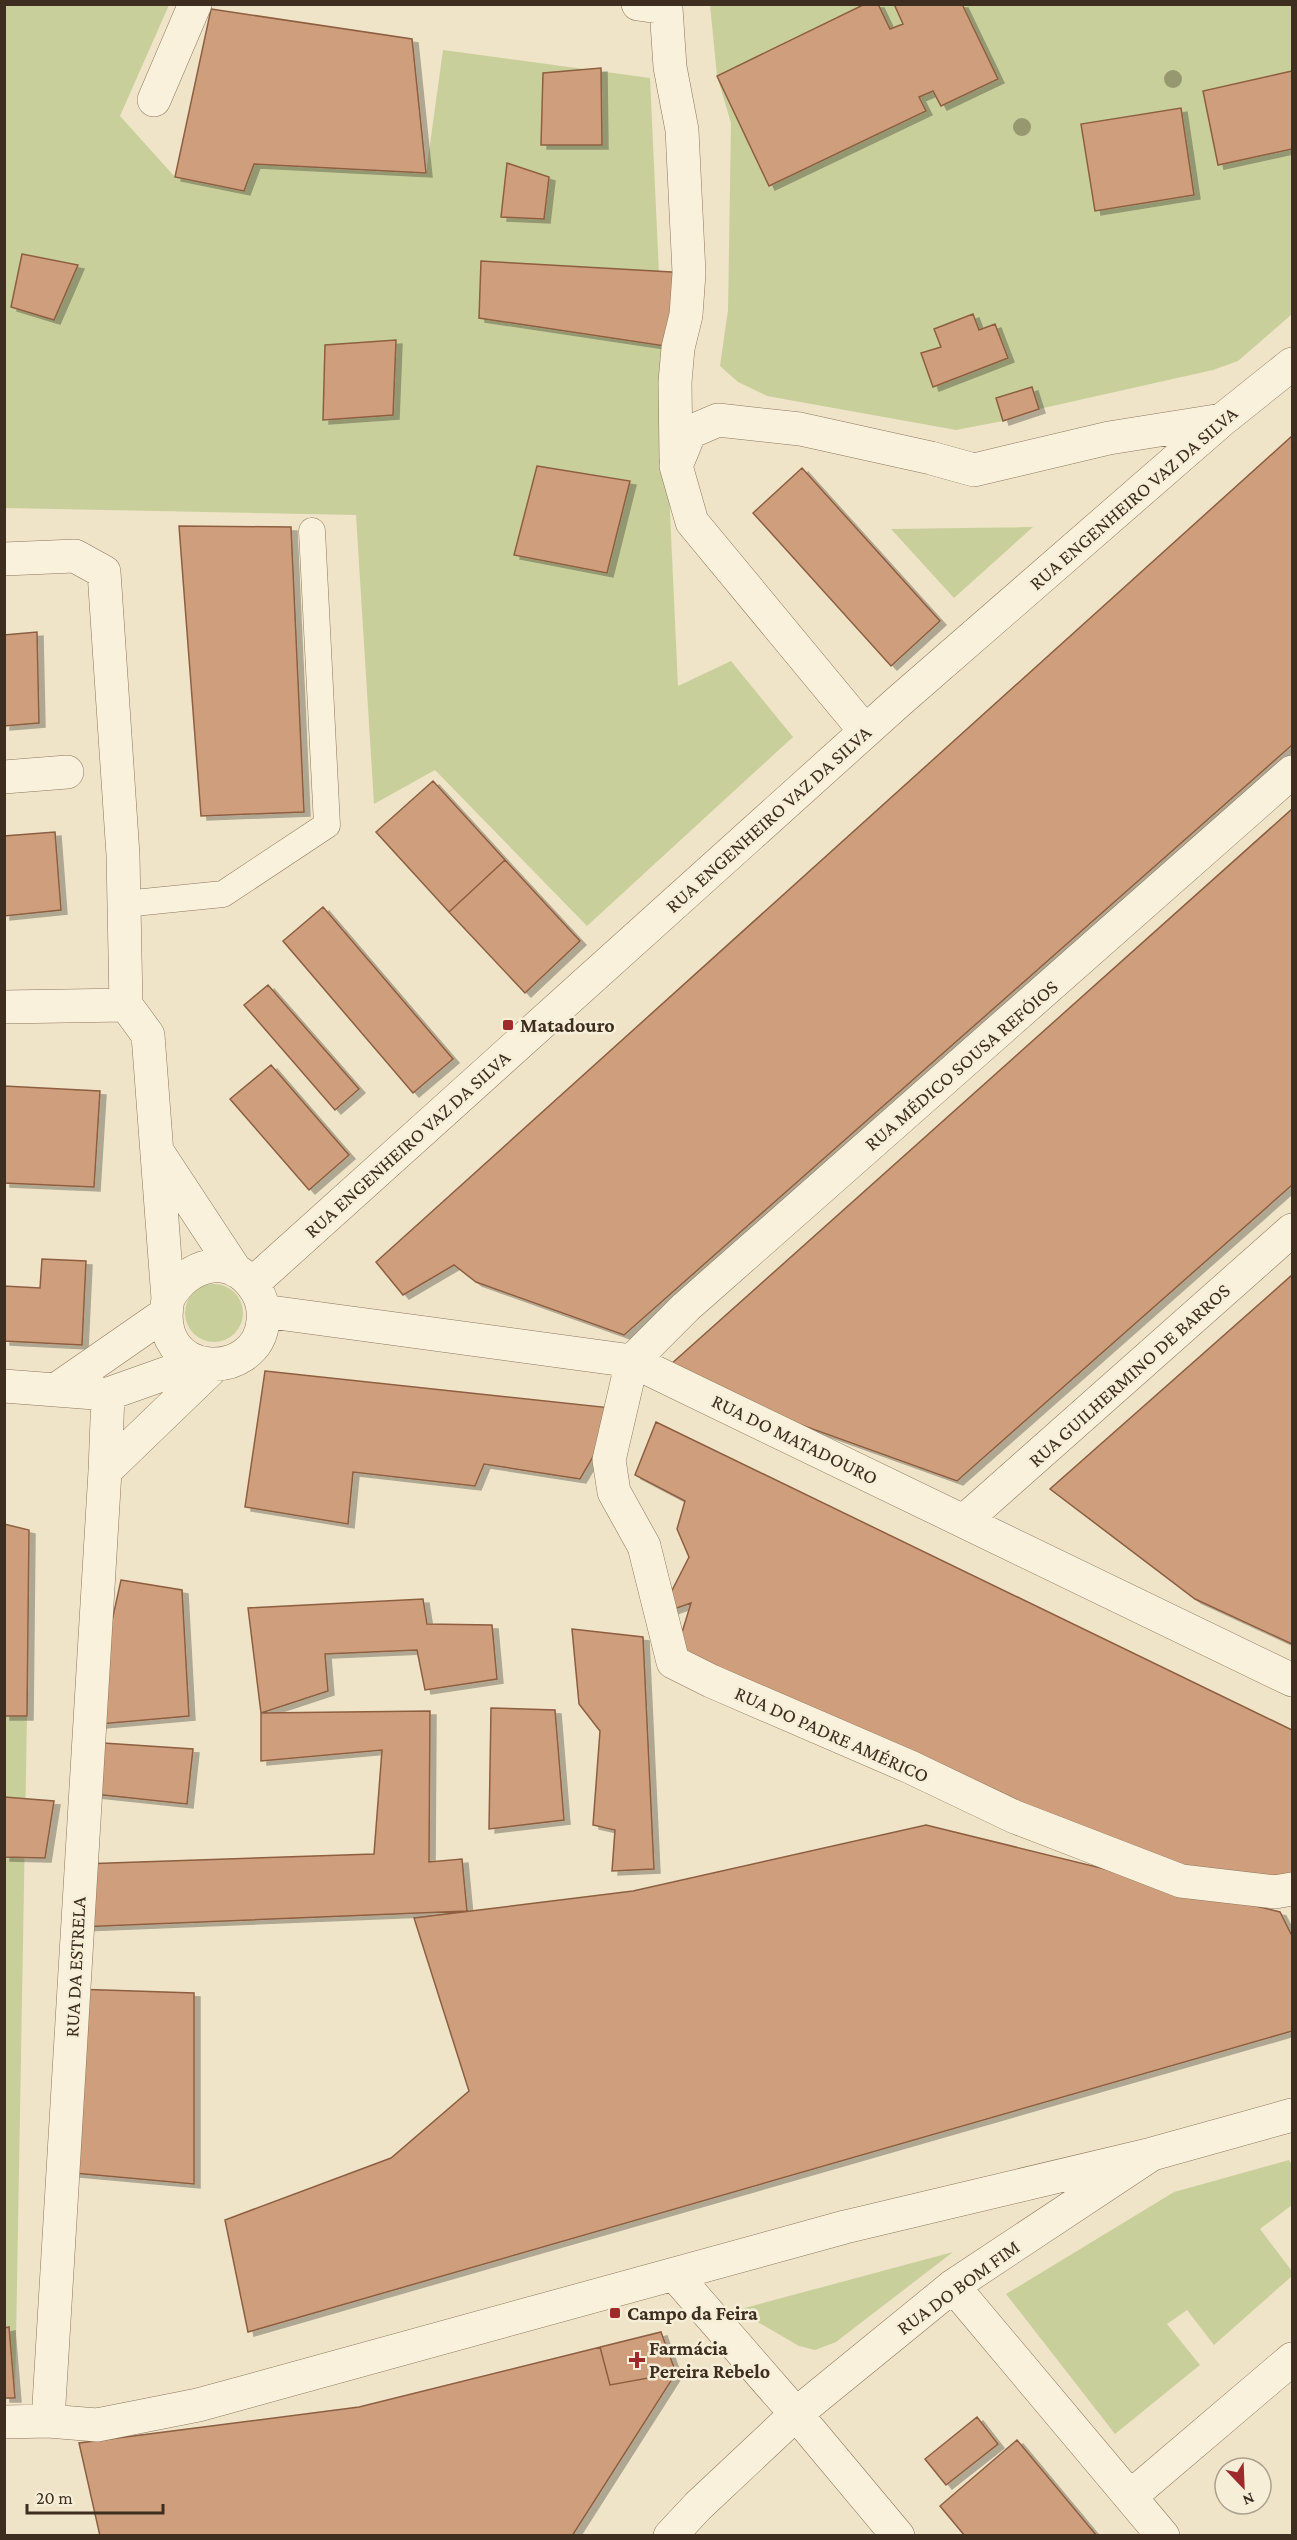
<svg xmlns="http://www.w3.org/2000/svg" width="1297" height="2540" font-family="'Crimson Pro',serif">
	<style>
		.green { fill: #c9cf9b }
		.building { fill: #cf9f7d; stroke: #8d5f41; stroke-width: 1.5; filter: url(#shadow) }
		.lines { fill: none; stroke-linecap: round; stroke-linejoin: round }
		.lane-casing { stroke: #8d765c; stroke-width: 27 }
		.street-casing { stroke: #8d765c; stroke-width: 34 }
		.lane { stroke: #faf1dc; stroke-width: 26 }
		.street { stroke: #faf1dc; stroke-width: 33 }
		.tree { fill: #96986f }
		.poi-dot { fill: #9e2a2b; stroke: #f7eed8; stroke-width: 2 }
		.labels { text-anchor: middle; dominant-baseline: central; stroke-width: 5; stroke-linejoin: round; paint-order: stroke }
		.street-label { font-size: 20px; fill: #3d2e20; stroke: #f7eed8 }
		.poi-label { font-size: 20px; font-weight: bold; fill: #3d2e20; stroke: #f7eed8; text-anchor: start }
	</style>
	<defs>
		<filter id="shadow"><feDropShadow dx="6" dy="4" stdDeviation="0" flood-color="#0004"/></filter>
	</defs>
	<rect width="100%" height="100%" fill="#f0e4c8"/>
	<path class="green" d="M5 5H169L120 116 175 177 244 190 254 164 426 173 443 50 650 78 678 686 731 661 793 737 587 926 435 770 374 804 356 515 5 508Z
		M710 5H1292V314L1238 361 1213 370 1039 409 1003 421 956 430 767 396 738 382 720 366 728 310 731 123 717 76Z
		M1033 527 954 598 891 529Z
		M185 1313a29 29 0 1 1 58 0a29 29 0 1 1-58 0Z
		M4 1716H27L15 2398 5 2399Z
		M1289 2160 1292 2165V2205L1260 2229 1292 2271V2276L1214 2345 1187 2310 1167 2324 1200 2365 1115 2434 1006 2294 1174 2192Z
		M953 2252 836 2342 815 2350 799 2346 737 2310Z"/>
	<path class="building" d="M865 4H878L890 29 903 24 894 4H962L998 79 941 106 933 91 919 97 926 111 769 186 717 76Z
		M211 9 412 39 426 173 254 164 244 191 175 177Z
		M601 68 602 145H541L543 73Z
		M1292 71V149L1218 165 1203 91Z
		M1181 108 1194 195 1095 211 1081 124Z
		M507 163 549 177 544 219 501 217Z
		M22 254 78 265 54 320 11 307Z
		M481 261 689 273 678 348 479 318Z
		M973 314 979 330 995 324 1008 358 933 387 921 353 941 347 934 329Z
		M396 340 393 415 323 420 325 345Z
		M1032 387 1039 409 1003 421 996 398Z
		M1292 436V745L624 1335 476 1282 454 1265 403 1295 376 1262Z
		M537 466 630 481 607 573 514 555Z
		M802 468 940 621 891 666 753 513Z
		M179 526 291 527 304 812 201 816Z
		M37 632 39 723 4 726V635Z
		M433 781 505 860 449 912 376 832Z
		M1292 809V1185L957 1481 660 1374Z
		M55 832 61 910 4 916V836Z
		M505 860 580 941 525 993 449 912Z
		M323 907 453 1059 413 1093 283 941Z
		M268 985 359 1089 335 1110 244 1005Z
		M271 1065 349 1155 309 1190 230 1099Z
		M4 1086 100 1091 94 1187 4 1183Z
		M42 1259 86 1261 82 1345 4 1341V1286L40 1288Z
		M1292 1275V1644L1195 1599 1050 1489Z
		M265 1371 621 1409 580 1479 484 1464 475 1486 353 1472 348 1524 245 1507Z
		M656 1422 1292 1730V1880L1181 1881 673 1662 691 1603 660 1614 689 1557 677 1529 685 1501 635 1475Z
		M4 1524 29 1530 27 1716H4Z
		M121 1580 182 1590 189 1716 89 1725Z
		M423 1599 427 1624 492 1625 497 1679 425 1690 417 1650 325 1654 328 1691 261 1713 248 1608Z
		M572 1629 643 1637 654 1869 612 1871 615 1830 593 1825 600 1731 579 1704Z
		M491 1708 555 1710 564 1820 489 1829Z
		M430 1711 429 1862 462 1859 467 1911 78 1927 81 1864 374 1854 382 1750 261 1761V1713Z
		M88 1742 193 1749 187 1804 85 1793Z
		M4 1797 54 1801 45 1858 4 1857Z
		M926 1825 1280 1912 1292 1936V2031L248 2332 225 2220 391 2158 469 2091 414 1918 633 1891Z
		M74 1989 194 1993V2184L63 2172Z
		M9 2327 15 2398H4V2328Z
		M661 2332 676 2373 572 2536H100L79 2443 359 2407Z
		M661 2332 676 2373 610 2385 600 2347Z
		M977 2417 998 2444 946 2485 925 2459Z
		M1017 2440 1097 2536H965L940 2506Z"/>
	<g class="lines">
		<defs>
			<path id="lane" d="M124 904 223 894 327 825 312 531"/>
			<path id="street" d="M638 4 666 8 670 67 682 130 689 273 686 315 678 348 675 382 676 458
				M154 100 195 4
				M4 559 75 556 104 572 123 855 126 1005
				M865 731 692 522 676 466 690 432 718 420 800 429 931 458 974 470 1109 438 1222 420
				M4 777 67 772
				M4 1007 126 1005 148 1035 168 1299C151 1380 258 1383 263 1321 264 1310 262 1299 256 1290 231 1251 187 1263 168 1299
				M157 1151 236 1271
				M252 1284 898 702 1222 420 1292 364
				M263 1311 632 1361 1292 1680
				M632 1361 609 1460 614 1492 644 1546 673 1662 711 1681 910 1767 1015 1817 1181 1881 1275 1892 1292 1889
				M632 1361 686 1307 1292 772
				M4 1386 108 1394 198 1362
				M57 1389 165 1314
				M105 1471 215 1365
				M965 1520 1292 1230
				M675 2275 796 2414 898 2536
				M953 2286 1163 2536
				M48 2421 97 2425 198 2405 845 2227 1152 2154
				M4 2422 48 2421 105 1471 108 1394
				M1131 2496 1292 2359
				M670 2536 698 2506 796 2414 953 2286 1152 2154 1292 2115"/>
		</defs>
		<use href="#lane" class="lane-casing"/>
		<use href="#street" class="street-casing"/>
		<use href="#lane" class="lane"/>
		<use href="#street" class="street"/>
	</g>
	<g class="tree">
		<circle cx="1173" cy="79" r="9"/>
		<circle cx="1022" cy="127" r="9"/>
	</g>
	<g class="poi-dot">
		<rect x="502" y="1019" width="12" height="12" rx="3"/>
		<rect x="609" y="2307" width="12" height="12" rx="3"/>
		<path d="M634 2351h6v6h6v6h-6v6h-6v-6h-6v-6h6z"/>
	</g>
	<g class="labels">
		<g class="street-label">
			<text transform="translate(1133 498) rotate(-41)">RUA ENGENHEIRO VAZ DA SILVA</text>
			<text transform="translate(768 819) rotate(-42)">RUA ENGENHEIRO VAZ DA SILVA</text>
			<text transform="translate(961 1065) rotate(-41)">RUA MÉDICO SOUSA REFÓIOS</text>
			<text transform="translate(407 1144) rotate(-42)">RUA ENGENHEIRO VAZ DA SILVA</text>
			<text transform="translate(1129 1375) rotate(-42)">RUA GUILHERMINO DE BARROS</text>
			<text transform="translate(795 1439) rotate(26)">RUA DO MATADOURO</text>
			<text transform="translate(832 1734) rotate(24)">RUA DO PADRE AMÉRICO</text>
			<text transform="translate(75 1967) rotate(-87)">RUA DA ESTRELA</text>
			<text transform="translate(958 2287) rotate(-36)">RUA DO BOM FIM</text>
		</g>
		<g class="poi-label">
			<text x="520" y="1025">Matadouro</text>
			<text x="627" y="2313">Campo da Feira</text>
			<text x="649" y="2348">Farmácia<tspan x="649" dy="23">Pereira Rebelo</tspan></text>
		</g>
	</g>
	<rect width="1297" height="2540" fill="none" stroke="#3d2e20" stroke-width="12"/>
	<g transform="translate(1243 2486) rotate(157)"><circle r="28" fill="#f7eed8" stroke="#ada18e" stroke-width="1.5"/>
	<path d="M0-4.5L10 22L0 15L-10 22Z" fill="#9e2a2b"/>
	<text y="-9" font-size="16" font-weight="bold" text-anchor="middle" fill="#3d2e20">N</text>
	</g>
	<path d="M27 2504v9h136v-9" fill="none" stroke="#3d2e20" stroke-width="3"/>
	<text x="36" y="2504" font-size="18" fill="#3d2e20" stroke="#f7eed8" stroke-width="4.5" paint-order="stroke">20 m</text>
</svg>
